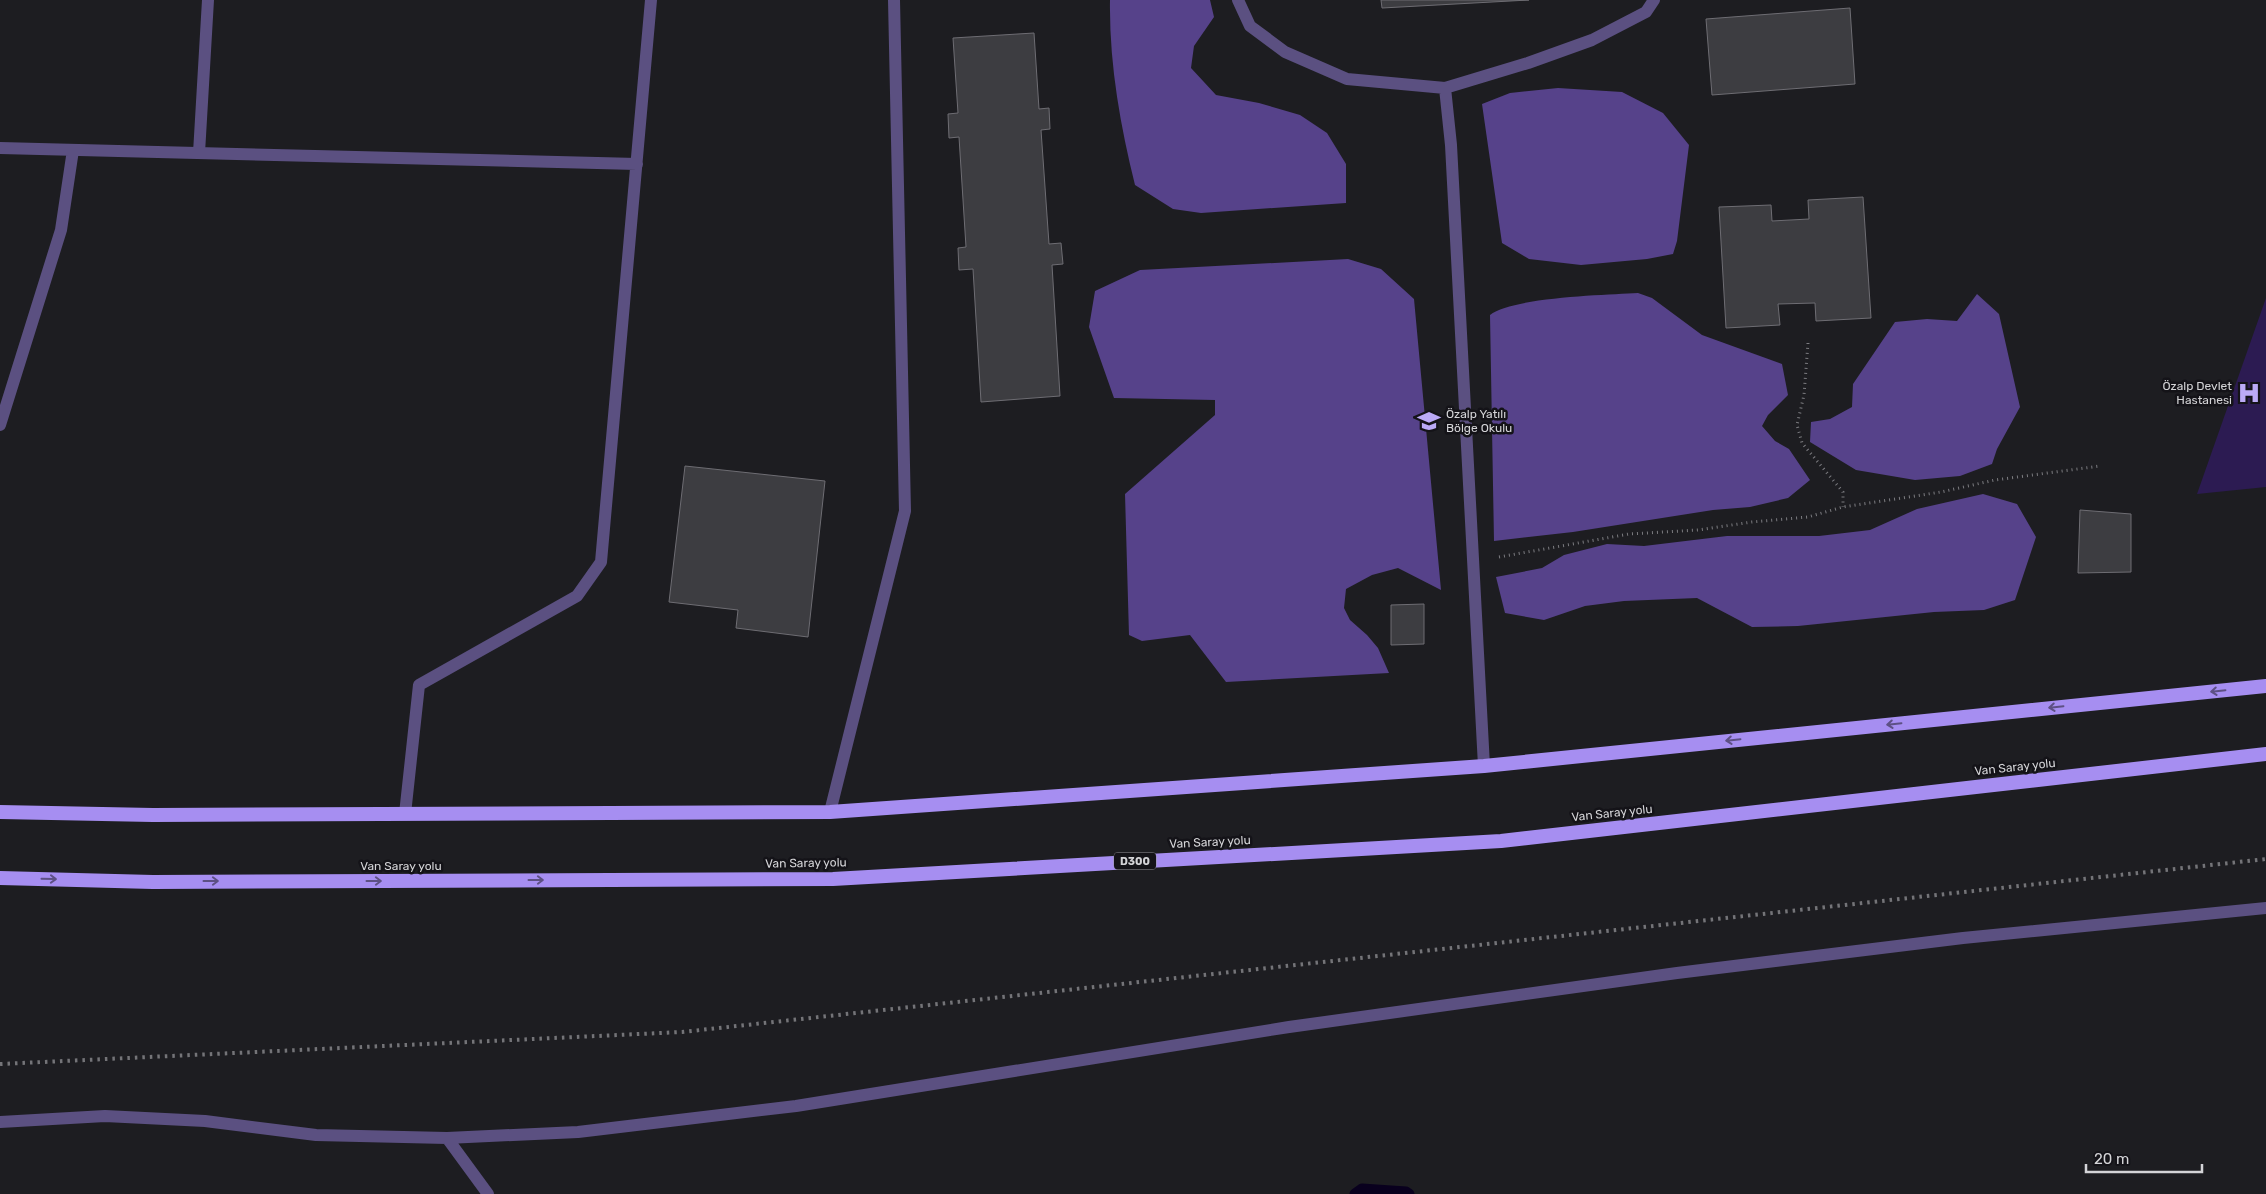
<svg xmlns="http://www.w3.org/2000/svg" width="2266" height="1194" font-family="Rubik,sans-serif">
	<style>
		.green { fill: #2c1b52 }
		.forest { fill: #56428a }
		.lines { fill: none; stroke-linecap: round; stroke-linejoin: round }
		.stream { stroke: #09001e; stroke-width: 11 }
		.building { fill: #3d3d41; stroke: #6e6d73 }
		.path { stroke: #7c7c80; stroke-width: 3; stroke-dasharray: 1 4; stroke-linecap: butt }
		.service { stroke: #5b5081; stroke-width: 12 }
		.minor { stroke: #5b5081; stroke-width: 12 }
		.trunk { stroke: #a68ef1; stroke-width: 14 }
		.rail { stroke: #747478; stroke-width: 4; stroke-dasharray: 2.5 5; stroke-linecap: butt }
		.oneway { stroke: #5d5084 }
		.labels { text-anchor: middle; dominant-baseline: central; stroke-width: 5; stroke-linejoin: round; paint-order: stroke }
		.shield { fill: #141318; stroke: #9a9a9e; stroke-width: 1 }
		.shield-label { font-size: 11px; font-weight: bold; fill: #d4d4d7 }
		.poi-label { font-size: 12px; fill: #d4d4d7; stroke: #141318; text-anchor: end }
		.street-label { font-size: 12px; fill: #d4d4d7; stroke: #141318 }
	</style>
	<rect width="100%" height="100%" fill="#1d1d21"/>
	<path class="green" d="M2266 298V487L2197 494Z"/>
	<path class="forest" d="M1110 0H1210L1214 17 1194 46 1191 68 1216 95 1259 103 1300 115 1327 133 1346 164V203L1201 213 1173 209 1135 185C1120 125 1109 62 1110 0Z
		M1558 88 1622 92 1663 113 1689 145 1677 241 1673 254 1647 259 1581 265 1529 259 1502 243 1482 104 1510 93Z
		M1348 259 1381 269 1414 299 1441 590 1398 568 1372 575 1346 589 1344 608 1350 620 1367 635 1378 648 1389 673 1226 682 1190 635 1142 641 1129 635 1125 494 1215 415V400L1114 398 1089 327 1095 291 1140 270Z
		M1638 293 1652 298 1702 335 1782 364 1788 395 1768 415 1762 426 1775 441 1789 449 1810 480 1788 498 1750 507 1713 510 1573 532 1494 541 1490 315C1513 297 1605 295 1638 293Z
		M1977 294 1999 314 2020 407 1997 449 1992 464 1960 476 1915 480 1856 470 1810 442 1811 422 1830 419 1852 407 1853 384 1895 322 1927 319 1957 321Z
		M1983 494 2017 504 2036 537 2015 600 1984 610 1934 612 1798 626 1752 627 1697 598 1624 601 1585 606 1544 620 1505 613 1496 577 1542 568 1564 555 1607 544 1644 546 1727 536H1819L1870 530 1917 509Z"/>
	<g class="lines">
		<path class="stream" d="M1355 1194 1362 1189 1406 1192 1409 1194"/>
	</g>
	<path class="building" d="M1381 0H1529L1382 8Z
		M1850 8 1855 84 1712 95 1706 19Z
		M1034 33 1039 109 1049 108 1050 129 1041 130 1049 244 1061 243 1063 264 1052 265 1060 396 981 402 973 269 959 270 958 248 966 247 959 137 949 138 948 114 958 113 953 38Z
		M1863 197 1871 318 1816 321 1815 303 1778 304 1780 325 1726 328 1719 207 1771 205 1772 221 1809 219 1808 200Z
		M685 466 825 481 808 637 736 628 738 610 669 602Z
		M2080 510 2131 514V572L2078 573Z
		M1424 604V644L1391 645V605Z"/>
	<g class="lines">
		<path class="path" d="M1808 343 1804 395 1797 425 1802 443 1843 492V507
			M1499 557 1629 534 1698 530 1752 522 1808 517 1843 507 1941 492 1995 480 2100 466"/>
		<path class="service" d="M1238 0 1250 26 1285 52 1347 79 1445 88 1451 145 1484 766
			M1445 88 1528 63 1592 40 1646 12 1654 0
			M830 812 905 511 894 0"/>
		<path class="minor" d="M0 148 637 164
			M199 153 208 0
			M0 425 61 230 73 150
			M405 814 419 685 577 596 601 562 651 0
			M0 1122 105 1116 205 1121 316 1135 447 1138 578 1132 796 1106 1289 1027 1677 973 1963 938 2266 908
			M447 1138 488 1194"/>
		<path class="trunk" d="M0 812 153 815 830 812 1484 766 2266 686
			M0 878 153 882 833 879 1501 841 2266 754"/>
		<path class="rail" d="M0 1064 682 1032 2266 859"/>
	</g>
	<defs><path id="oneway-shaft" d="M-6 0H5M1.5-3L5.5 0L1.5 3" fill="none" stroke-width="1.6" stroke-linecap="round" stroke-linejoin="round" transform="scale(1.25)"/></defs>
	<g class="oneway">
		<use href="#oneway-shaft" transform="translate(2218 691) rotate(174)"/>
		<use href="#oneway-shaft" transform="translate(2056 707) rotate(174)"/>
		<use href="#oneway-shaft" transform="translate(1894 724) rotate(174)"/>
		<use href="#oneway-shaft" transform="translate(1733 740) rotate(174)"/>
		<use href="#oneway-shaft" transform="translate(49 879) rotate(1)"/>
		<use href="#oneway-shaft" transform="translate(536 880)"/>
		<use href="#oneway-shaft" transform="translate(211 881)"/>
		<use href="#oneway-shaft" transform="translate(374 881)"/>
	</g>
	<defs>
		<symbol id="hospital-bare" viewBox="-9 -9 18 18"><path d="M-5-5h3v3.5h4V-5h3V5h-3V1.5h-4V5h-3Z" fill="#bbaaf6" stroke="#141318" stroke-width="2.5" paint-order="stroke"/></symbol>
		<symbol id="school-bare" viewBox="-9 -9 18 18"><path d="M0-5L7-2L0 1L-7-2ZM-4 1L0 2.5L4 1V4Q0 6-4 4Z" fill="#bbaaf6" stroke="#141318" stroke-width="2.5" paint-order="stroke"/></symbol>
	</defs>
	<g fill-rule="evenodd">
		<use href="#hospital-bare" x="2233" y="377" width="32" height="32"/>
		<use href="#school-bare" x="1413" y="405" width="32" height="32"/>
	</g>
	<g class="labels">
		<rect class="shield" x="1114" y="852.5" width="42" height="17" rx="4"/>
		<g class="shield-label">
			<text x="1135" y="861">D300</text>
		</g>
		<g class="poi-label">
			<text x="2232" y="386">Özalp Devlet<tspan x="2232" dy="14">Hastanesi</tspan></text>
			<text x="1446" y="414" text-anchor="start">Özalp Yatılı<tspan x="1446" dy="14">Bölge Okulu</tspan></text>
		</g>
		<g class="street-label">
			<text transform="translate(2015 767) rotate(-6)">Van Saray yolu</text>
			<text transform="translate(1612 813) rotate(-6)">Van Saray yolu</text>
			<text transform="translate(1210 842) rotate(-3)">Van Saray yolu</text>
			<text transform="translate(806 863) rotate(-1)">Van Saray yolu</text>
			<text x="401" y="866">Van Saray yolu</text>
		</g>
	</g>
	<path d="M2086 1164v8h116v-8" fill="none" stroke="#d4d4d7" stroke-width="2.5"/>
	<text x="2094" y="1164" font-size="15" fill="#d4d4d7" stroke="#141318" stroke-width="4" paint-order="stroke">20 m</text>
</svg>
